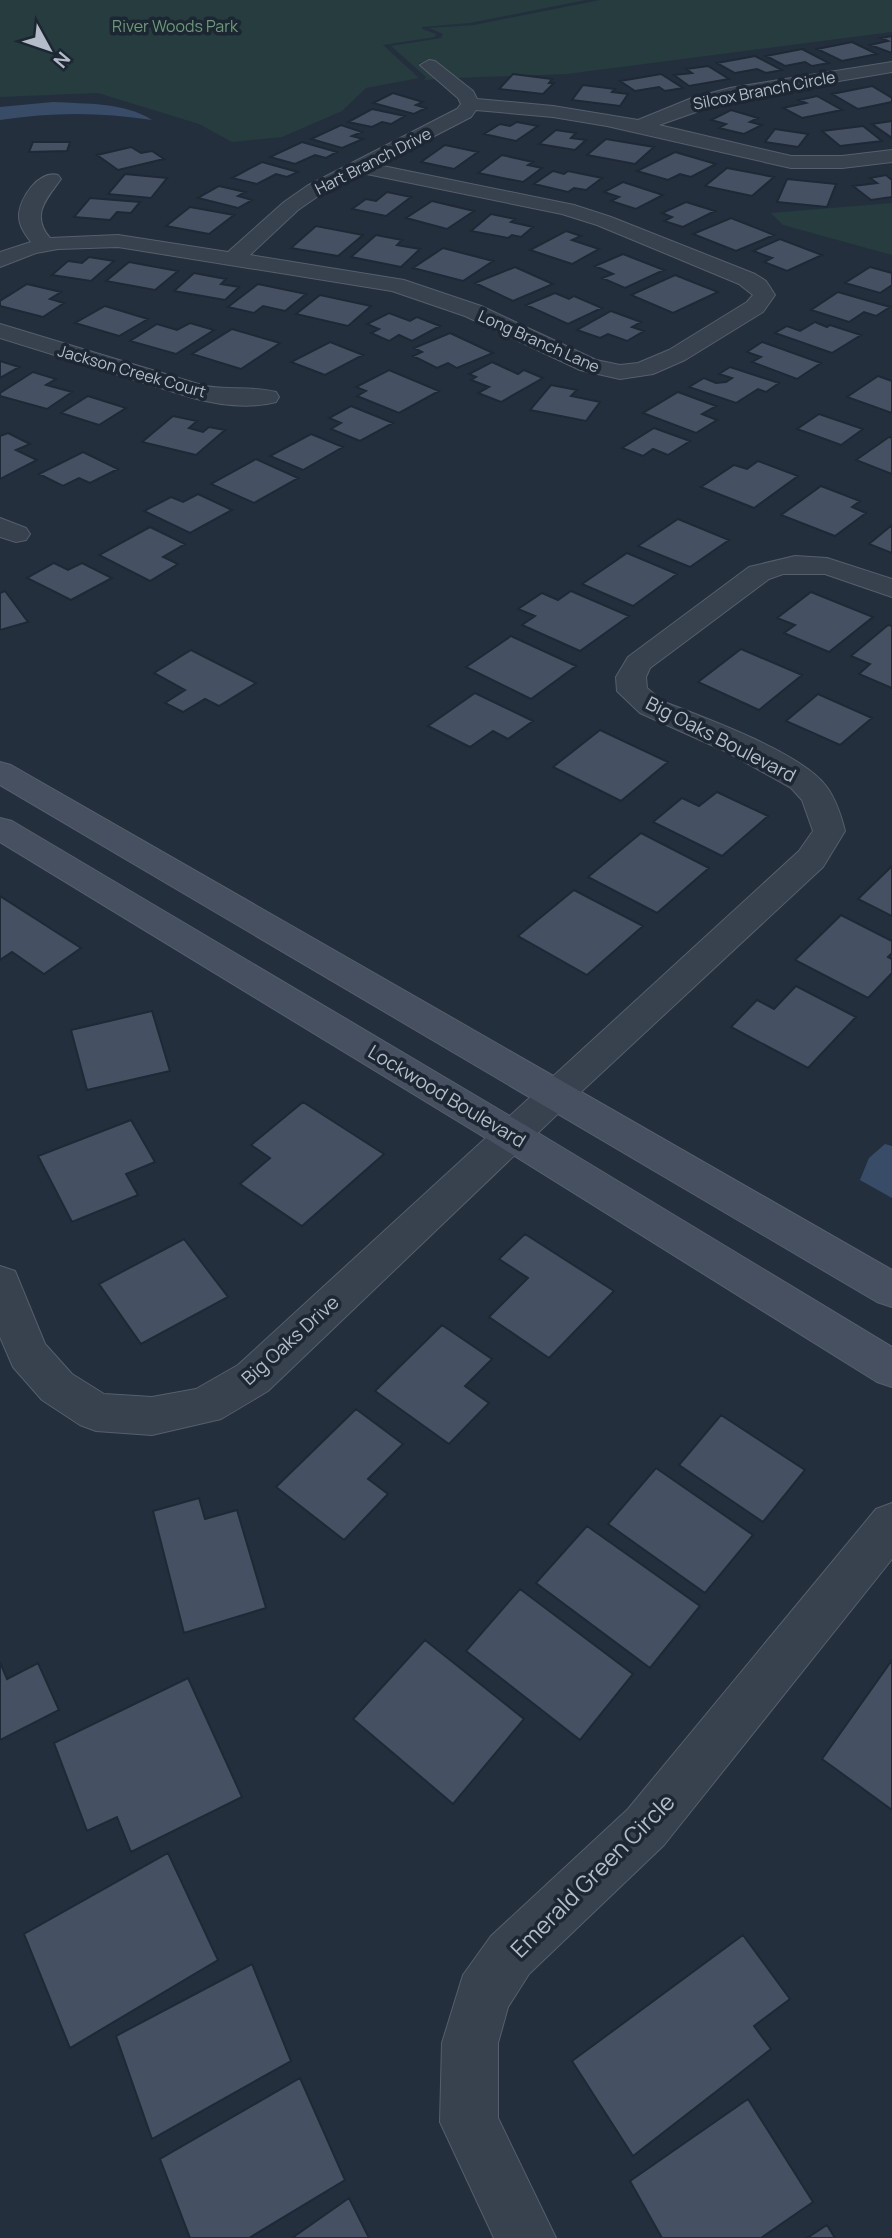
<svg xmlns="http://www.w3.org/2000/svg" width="892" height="2238" font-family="Manrope,sans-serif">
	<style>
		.green { fill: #263c3f }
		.water { fill: #394c67 }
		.building { fill: #455162; stroke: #1f2835; stroke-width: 2 }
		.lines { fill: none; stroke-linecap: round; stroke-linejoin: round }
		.street-casing { stroke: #565f6c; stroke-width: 2 }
		.secondary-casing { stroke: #565f6c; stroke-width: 2 }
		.street { fill: #38414e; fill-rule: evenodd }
		.secondary { fill: #465061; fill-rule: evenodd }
		.labels { text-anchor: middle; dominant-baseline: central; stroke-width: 7; stroke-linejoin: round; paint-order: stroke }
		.far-park-label { font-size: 16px; fill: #6b9a76; stroke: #1d2633 }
		.far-street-label { font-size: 16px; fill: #b4bcc9; stroke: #1d2633 }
		.street-label { font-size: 19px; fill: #b4bcc9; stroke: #1d2633 }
		.near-street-label { font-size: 23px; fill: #b4bcc9; stroke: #1d2633 }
	</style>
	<rect width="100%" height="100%" fill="#242f3e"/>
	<path class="green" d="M0 0H586L470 23 422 27V29L436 34 435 37 383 45 419 78 366 88 342 111 282 137 232 142 199 124 98 93 0 97Z
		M600 0H892V32L567 74 456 78 434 61 418 63 437 79 424 80 426 77 391 46 441 38 443 34 429 28 474 25Z
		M892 203V255L783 225 771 213Z"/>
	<path class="water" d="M53 102C84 104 125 102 152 120 101 112 51 112 0 120V107Z
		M885 1144 892 1146V1198L860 1180 869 1158Z"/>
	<path class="building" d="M892 36V53L870 45 888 41 881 38Z
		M852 42 877 54 842 61 817 49Z
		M802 49 829 63 812 66 805 62 785 66 766 56Z
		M755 56 782 70 766 73 757 69 735 73 717 63Z
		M708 66 729 79 689 86 674 75 692 73 686 69Z
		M513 74 552 79 549 83H554L543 94 499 89Z
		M661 74 683 88 665 91 659 87 635 91 620 81Z
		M583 85 615 89 612 92 628 94 620 106 572 100Z
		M872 86 892 98V102L858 109 832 94Z
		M393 93 423 102 416 105 426 108 414 114 373 103Z
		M817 96 842 110 802 118 783 108 806 103 799 100Z
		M372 109 405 116 391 124 382 122 372 127 348 122Z
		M731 110 758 118 750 122 762 125 744 134 719 128 726 124 711 120Z
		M892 121V138L872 124Z
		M517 122 538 126 516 141 484 134 500 124 510 126Z
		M341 125 362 132 352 136 363 139 342 148 311 139Z
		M863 126 882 141 840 146 822 131Z
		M775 129 808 134 798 147 765 142Z
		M556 130 576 133 571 138 586 140 575 150 539 144Z
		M606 139 654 147 635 164 587 155Z
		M33 142H70L67 151 29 152Z
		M302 142 337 152 326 158 315 155 295 164 270 157Z
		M445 145 478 152 454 169 421 162Z
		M131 147 141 153 152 151 164 159 118 170 97 155Z
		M675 152 716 164 691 177 680 174 668 180 637 171Z
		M502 155 533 162 528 165 542 168 523 182 478 173Z
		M262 162 298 172 287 177 276 174 257 184 232 178Z
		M727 168 774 177 752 196 705 186Z
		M553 171 564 174 568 171 602 178 586 190 574 188 568 192 534 184Z
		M125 174 167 178 151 198 108 194Z
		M886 175 892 180V197L871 200 853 186 877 183 870 178Z
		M787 179 836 184 827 207 777 202Z
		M623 182 663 195 636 209 611 201 619 197 604 192Z
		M219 186 245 192 238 196 252 200 238 208 198 198Z
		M387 192 411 197 386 216 352 209 366 199 376 201Z
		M90 198 140 202 131 213 117 212 110 220 74 217Z
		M432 201 474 211 447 229 406 218Z
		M686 202 715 211 683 227 664 221 672 217 662 213Z
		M190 207 234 215 209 234 166 226Z
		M491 214 515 219 511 222 533 227 521 237 512 235 508 238 471 231Z
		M731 218 774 235 736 251 693 234Z
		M316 226 363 235 338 256 291 248Z
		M566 231 581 236 572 240 599 249 572 264 530 250Z
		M376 235 402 240 397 245 420 249 401 267 351 257Z
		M780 239 822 255 787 271 764 262 772 258 753 251Z
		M443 248 493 261 463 281 413 268Z
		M623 254 664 270 625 288 602 278 613 274 595 266Z
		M89 257 114 261 91 281 52 275 68 261 82 263Z
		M129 262 178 271 155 290 106 281Z
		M515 267 553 284 513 301 475 283Z
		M870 267 892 273V285L880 293 845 283Z
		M194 273 226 279 221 284 239 287 225 300 174 291Z
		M675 275 718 292 673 313 631 295Z
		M27 284 61 292 50 299 64 303 43 317 0 306V301Z
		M258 284 306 294 285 311 263 306 254 313 228 307Z
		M838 292 890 307 876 316 864 312 849 322 811 310Z
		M555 293 569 299 574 296 602 308 568 324 526 305Z
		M320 295 371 306 348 326 296 314Z
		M105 306 148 319 119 336 75 323Z
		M611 311 641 322 632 327 644 331 627 341 608 334 600 338 577 330Z
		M389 313 410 321 417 317 440 326 412 341 399 335 389 341 371 333 379 329 367 324Z
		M815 322 827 327 830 325 861 335 832 353 775 333 787 326 800 331Z
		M190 323 214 330 176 354 130 341 157 324 177 330Z
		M232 329 280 343 241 369 192 354Z
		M450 333 493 353 457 368 448 363 437 368 413 356 422 352 414 348Z
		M330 342 363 355 325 375 291 362Z
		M762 342 821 363 797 379 752 362 761 357 747 352Z
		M0 361 19 367 0 378Z
		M492 362 518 374 524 370 543 378 501 402 478 393 489 387 471 380 476 377 469 374Z
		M730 367 779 383 766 392 758 389 736 403 689 387 704 378 716 383 726 382 732 378 719 374Z
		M389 370 439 391 399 413 357 396 366 391 356 387Z
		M33 372 56 379 46 385 72 392 47 409 0 396V393Z
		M878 376 892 381V413L847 397Z
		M551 385 577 390 571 396 600 402 586 421 530 410Z
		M678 392 716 406 702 414 717 420 696 433 643 413Z
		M88 396 126 408 99 425 61 413Z
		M351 406 393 423 360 441 331 429 341 423 329 418Z
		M819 414 863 429 841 445 797 429Z
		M173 416 197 421 189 428 203 432 209 427 225 430 196 455 142 442Z
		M654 428 690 441 668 455 653 449 643 456 622 448Z
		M8 433 30 444 16 450 37 460 0 479V436Z
		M311 434 343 447 303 470 270 456Z
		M889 437 892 438V474L856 460Z
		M83 452 118 469 90 483 79 478 63 486 39 474Z
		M256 459 298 478 254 503 211 484Z
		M758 461 798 476 754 508 701 487 734 465 747 469Z
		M821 486 860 501 852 507 866 513 835 536 781 515Z
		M198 494 232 510 190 533 144 511 171 497 183 502Z
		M678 519 729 540 690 567 638 546Z
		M892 525V553L869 544Z
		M150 527 185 544 163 557 178 564 150 581 99 555Z
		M627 553 677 574 633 606 582 584Z
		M54 563 68 570 82 563 112 578 71 600 27 578Z
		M5 591 28 622 0 630V593Z
		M571 591 629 616 580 651 522 625 535 616 518 609 542 593 558 600Z
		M811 592 873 617 829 652 784 633 795 625 777 618Z
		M888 625 892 626V688L859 674 870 664 851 656Z
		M511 636 576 666 531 699 466 667Z
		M741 649 802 675 759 710 698 682Z
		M191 650 256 683 219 706 205 699 183 712 165 703 185 690 154 673Z
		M475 693 533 721 508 739 493 731 470 747 428 726Z
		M818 694 872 718 840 745 786 721Z
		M600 730 668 762 621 801 553 767Z
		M717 792 768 816 722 856 653 822 682 798 699 806Z
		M641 833 709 868 657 913 588 877Z
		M892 866V916L858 899Z
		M574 890 643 926 587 975 518 936Z
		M0 896 81 948 44 974 12 952 0 960Z
		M841 915 892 941V953L888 957 892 959V973L868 998 795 960Z
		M796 986 856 1017 808 1068 731 1027 757 1000 774 1009Z
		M152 1011 170 1071 87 1090 71 1030Z
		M303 1102 384 1154 302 1226 240 1184 270 1158 251 1145Z
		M131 1120 155 1162 126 1174 138 1195 72 1222 38 1156Z
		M525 1234 614 1291 549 1358 489 1317 528 1278 499 1259Z
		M184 1239 228 1297 141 1344 99 1284Z
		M442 1325 492 1359 465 1386 489 1403 449 1444 375 1391Z
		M356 1409 403 1444 368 1479 388 1494 344 1540 276 1487Z
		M721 1415 805 1470 763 1522 679 1465Z
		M656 1468 753 1535 705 1593 608 1524Z
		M199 1498 205 1519 237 1510 266 1608 184 1633 153 1511Z
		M587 1526 700 1606 650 1668 536 1583Z
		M520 1589 633 1674 580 1740 466 1651Z
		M425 1640 524 1719 453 1804 353 1719Z
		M892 1660V1810L822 1759Z
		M0 1662 7 1679 38 1663 59 1710 0 1740Z
		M188 1678 242 1797 131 1852 117 1817 87 1831 54 1743Z
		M168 1853 218 1960 70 2048 24 1934Z
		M743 1935 790 1999 754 2026 771 2049 633 2156 572 2061Z
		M252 1964 291 2061 152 2139 116 2036Z
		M300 2078 345 2180 249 2238H190L160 2159Z
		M748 2099 813 2202 761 2238H662L630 2181Z
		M349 2198 369 2238H292Z
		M827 2225 835 2238H807Z"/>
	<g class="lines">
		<defs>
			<path id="street" d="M429 60 435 61 473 91 477 99 553 106 638 120 692 98 730 88 892 62V72L733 99 659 125 791 156H842L892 150V162L842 168H791L607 126 553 117 476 110 471 117 378 165 574 205 611 217 755 274 766 281 775 295 763 312 685 360 653 374 620 379 580 370 465 316 392 291 118 247 58 249 36 253 0 267V252L31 242C25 234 19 226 19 216 19 198 39 170 58 175L61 179C47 198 30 215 50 238L118 235 228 252 284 202 307 186 457 109 461 104 458 98 420 65ZM362 173 562 214 597 225 739 284 753 295 747 302 669 350 638 363 620 365 596 360 481 306 404 280 250 255 298 210 321 194Z
				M0 324 205 386C229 390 253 386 276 392L279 397 276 402C250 409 219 405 193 398L0 338Z
				M0 518 26 528 30 534 26 540 16 542 0 537Z
				M795 556 827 558 892 579V597L825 574H783L769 579 650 668 646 677 647 688 662 701C704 718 799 751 826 786 836 799 841 815 845 831L823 867 567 1105 268 1391 221 1419 152 1435 96 1431 80 1425 42 1400 13 1367 0 1337V1266L15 1271 45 1344 72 1374 104 1394 152 1397 196 1389 238 1365 799 851 813 831 802 800 791 788 727 752 640 713 617 691 616 677 628 657 749 567Z
				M892 1503V1559L664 1845 529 1974 508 2007 498 2043V2118L556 2238H494L440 2122 442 2043 463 1975 491 1936 628 1809 876 1509Z"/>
			<path id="secondary" d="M0 762 11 765 892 1270V1307L877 1302 0 785Z
				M0 818 12 821 525 1125 892 1347V1387L877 1382 497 1145 0 842Z"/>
		</defs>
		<use href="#street" class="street-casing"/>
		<use href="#secondary" class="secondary-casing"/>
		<use href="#street" class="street"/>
		<use href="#secondary" class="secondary"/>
	</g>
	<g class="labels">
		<g class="far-park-label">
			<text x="175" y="26">River Woods Park</text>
		</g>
		<g class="far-street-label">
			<text transform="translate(764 90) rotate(-11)">Silcox Branch Circle</text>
			<text transform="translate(373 161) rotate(-27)">Hart Branch Drive</text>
			<text transform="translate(539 341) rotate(24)">Long Branch Lane</text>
			<text transform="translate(132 371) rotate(16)">Jackson Creek Court</text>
		</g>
		<g class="street-label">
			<text transform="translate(721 739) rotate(27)">Big Oaks Boulevard</text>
			<text transform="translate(447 1096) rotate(31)">Lockwood Boulevard</text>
			<text transform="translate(290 1340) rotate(-42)">Big Oaks Drive</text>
		</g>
		<g class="near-street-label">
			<text transform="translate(592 1875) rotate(-45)">Emerald Green Circle</text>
		</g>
	</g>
	<g transform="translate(49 49) rotate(130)" stroke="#1d2633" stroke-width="5" paint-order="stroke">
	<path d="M0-5L12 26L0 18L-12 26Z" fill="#b4bcc9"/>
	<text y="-10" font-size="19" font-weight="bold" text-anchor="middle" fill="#b4bcc9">N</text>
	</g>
</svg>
